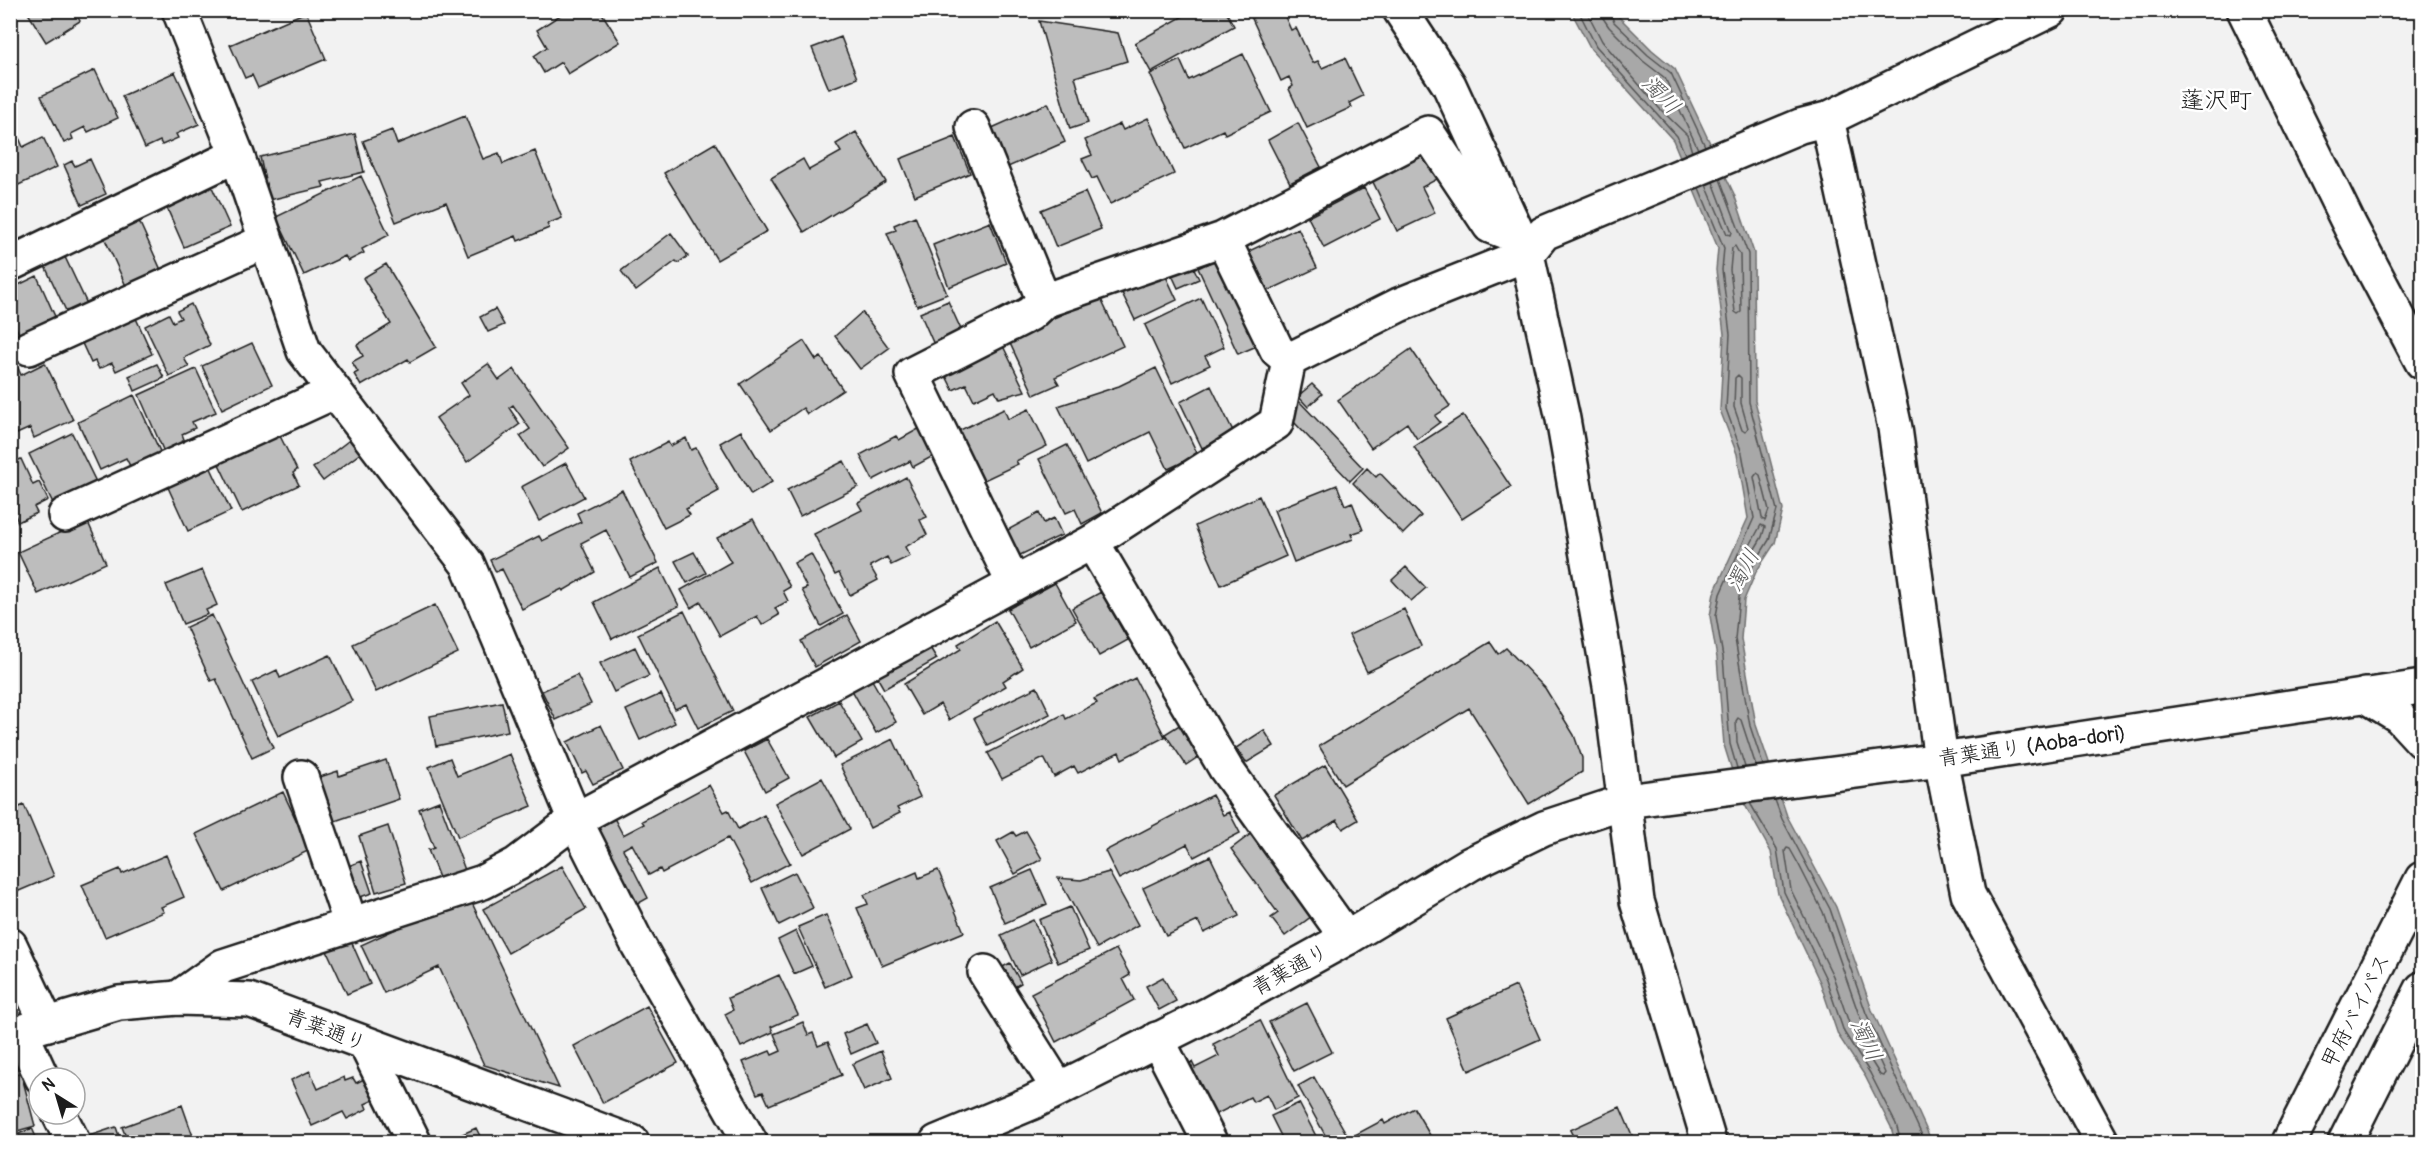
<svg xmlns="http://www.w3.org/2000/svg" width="2433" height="1153" font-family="Pangolin,'Klee One',sans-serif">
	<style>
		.water { fill: #a8a8a8; stroke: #707070; stroke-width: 1.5 }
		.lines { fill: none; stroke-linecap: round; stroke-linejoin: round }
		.shore { stroke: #545454; stroke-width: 1.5 }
		.building { fill: #bdbdbd; stroke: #1c1c1c; stroke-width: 1.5 }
		.minor-casing { stroke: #1c1c1c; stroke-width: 38 }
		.major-casing { stroke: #1c1c1c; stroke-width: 38 }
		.highway-casing { stroke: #1c1c1c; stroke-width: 38 }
		.minor { stroke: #fff; stroke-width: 33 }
		.major { stroke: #fff; stroke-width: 33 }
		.highway { stroke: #fff; stroke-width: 33 }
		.labels { text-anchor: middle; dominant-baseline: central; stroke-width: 5; stroke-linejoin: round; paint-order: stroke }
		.street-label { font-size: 21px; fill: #1c1c1c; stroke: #fff }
		.water-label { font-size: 22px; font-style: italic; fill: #5b5b5b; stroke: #fff }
		.quarter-label { font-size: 24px; fill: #1c1c1c; stroke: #fff }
	</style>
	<rect width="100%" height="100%" fill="#f2f2f2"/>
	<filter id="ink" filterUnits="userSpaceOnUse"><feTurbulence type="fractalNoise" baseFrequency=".0167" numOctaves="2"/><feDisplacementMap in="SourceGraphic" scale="12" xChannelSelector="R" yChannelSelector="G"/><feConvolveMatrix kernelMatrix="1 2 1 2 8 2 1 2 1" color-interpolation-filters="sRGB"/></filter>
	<g filter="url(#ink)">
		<path class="water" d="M1571 11H1613L1652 50 1675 69 1734 194 1754 253 1755 401 1783 510 1775 543 1756 572 1744 600 1741 639 1756 725 1787 816 1836 907 1872 1010 1932 1142H1895L1891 1127 1865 1076 1838 1035 1820 982 1778 894 1771 852 1740 796 1724 745 1717 658 1710 616 1714 593 1748 518 1737 454 1720 410 1724 334 1716 270 1718 248 1673 140 1591 49Z"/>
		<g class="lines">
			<path class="shore" d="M1578 10 1596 46 1677 136 1685 154
				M1586 10 1602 41 1659 108 1687 135 1692 152
				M1601 10 1603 18 1609 27 1643 61 1665 78 1698 149
				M1609 10 1614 22 1648 55 1671 73 1705 146
				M1720 179 1748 254 1749 402 1777 510 1769 540 1751 569 1739 597 1735 639 1750 726 1763 765
				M1706 185 1727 234 1731 235 1732 232 1713 182
				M1699 188 1724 248 1722 270 1730 334 1726 409 1742 453 1754 518 1720 594 1716 616 1723 657 1730 744 1737 768
				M1735 246 1740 255 1741 312 1738 314 1735 312 1730 270 1732 248Z
				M1738 375 1741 378V403L1748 428 1745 432 1742 430 1734 407 1735 378Z
				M1757 473 1760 475 1769 510 1765 521 1762 518 1754 477Z
				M1761 525 1765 527 1762 537 1753 552 1750 553 1748 549Z
				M1745 767 1737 742 1736 721 1738 718 1741 720 1756 766
				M1775 800 1782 819 1830 909 1866 1013 1925 1142
				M1750 803 1777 849 1784 892 1826 979 1844 1032 1870 1073 1896 1124 1901 1142
				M1787 848 1790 849 1799 865 1823 912 1859 1015 1885 1073 1883 1076 1880 1075 1851 1029 1833 976 1791 890 1785 851Z"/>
		</g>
		<path class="building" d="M26 10H74L80 21 46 42Z
			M568 10H600L620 42 568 74 561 62 544 73 534 56 547 47 537 30Z
			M1194 10H1225L1234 26 1151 72 1135 43Z
			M1248 10H1282L1291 30 1296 28 1313 63 1318 61 1322 68 1345 58 1363 96 1349 103 1352 107 1307 128 1289 89 1293 86 1289 77 1281 81Z
			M306 12 326 59 258 88 252 75 245 78 230 45Z
			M1039 21 1118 33 1127 61 1075 77 1088 123 1070 129Z
			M841 37 857 78 829 89 812 48Z
			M1243 54 1271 112 1225 134 1223 130 1185 148 1150 74 1180 60 1189 80Z
			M95 70 118 118 88 132 85 127 71 134 73 139 64 143 41 96Z
			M175 72 199 124 176 134 178 138 162 145 160 141 145 148 122 96Z
			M1048 103 1065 142 1008 167 992 128Z
			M465 116 483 159 499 153 503 164 535 151 562 218 547 224 549 228 518 241 516 236 468 256 446 202 396 222 363 141 392 130 397 144Z
			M1148 118 1174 174 1110 204 1097 177 1092 179 1082 159 1092 155 1085 140 1120 124 1123 130Z
			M1298 123 1321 167 1290 183 1268 140Z
			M856 132 886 182 804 232 771 178 803 159 809 170 841 152 836 144Z
			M17 133 23 147 43 137 57 167 10 189V136Z
			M355 134 364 172 322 182 324 187 269 200 260 157Z
			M955 137 970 173 915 196 900 159Z
			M715 143 767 231 717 260 664 173Z
			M1428 151 1441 177 1422 187 1435 213 1397 231 1372 180Z
			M90 159 106 194 82 205 64 165 72 161 75 166Z
			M361 176 389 235 362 249 364 253 348 261 345 256 304 275 276 217Z
			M212 187 230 227 184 247 167 208Z
			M1364 188 1380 219 1324 248 1308 217Z
			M1085 192 1101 229 1056 247 1041 210Z
			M915 216 947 294 917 306 887 233 896 230 894 225Z
			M139 221 161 270 126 286 104 237Z
			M990 222 1006 263 949 287 933 245Z
			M1298 228 1317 268 1268 291 1249 251Z
			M671 233 688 256 678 263 676 261 636 291 621 271Z
			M64 255 88 306 68 315 44 264Z
			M1219 258 1259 345 1238 354 1198 268Z
			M386 264 436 347 410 362 408 359 361 386 354 374 358 372 352 362 363 356 357 345 391 324 363 278Z
			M1192 264 1199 279 1178 288 1171 273Z
			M1164 272 1177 300 1135 320 1122 293Z
			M37 276 57 321 21 338 10 315V289Z
			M1100 297 1123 346 1055 377 1059 384 1034 395 1008 339Z
			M1201 298 1224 347 1205 356 1210 365 1172 383 1145 325Z
			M948 301 963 334 935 347 920 313Z
			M191 304 210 345 184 358 189 367 169 376 145 326 169 314 173 322 181 318 177 311Z
			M495 309 504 325 488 332 480 317Z
			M862 312 889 348 860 369 835 336Z
			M135 316 152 354 116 371 112 363 99 369 95 361 91 363 81 341Z
			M804 341 816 360 821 357 843 390 807 414 803 408 771 430 740 384Z
			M252 343 272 385 222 409 202 366Z
			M1002 344 1025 391 999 398 995 390 974 400 966 384 953 390 944 372Z
			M1411 349 1450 406 1435 416 1440 422 1417 439 1407 423 1371 448 1338 400Z
			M45 363 73 420 34 438 30 428 10 437V371L18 368 21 375Z
			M157 364 164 378 135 391 129 376Z
			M488 364 499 380 514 369 569 448 542 467 520 436 530 429 513 405 509 408 520 424 467 462 436 418 469 395 461 383Z
			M1156 368 1198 455 1168 469 1150 432 1086 464 1058 406 1119 386Z
			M196 369 216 412 192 422 195 428 182 434 185 442 164 452 139 395Z
			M1312 384 1322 394 1308 407 1298 396Z
			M1211 386 1234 433 1202 448 1180 402Z
			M134 395 163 458 133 472 126 458 100 470 78 422Z
			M1297 399 1363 468 1350 481 1292 420Z
			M1004 409 1008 419 1029 409 1047 446 1016 461 1018 464 982 481 958 431Z
			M1463 415 1511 487 1462 519 1414 447Z
			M922 427 937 454 913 467 910 461 873 480 860 455 896 436 899 440Z
			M741 431 772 482 751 495 720 443Z
			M278 432 297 470 293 473 299 485 242 512 218 462Z
			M72 433 98 486 55 507 29 454Z
			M352 438 362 452 323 481 313 468Z
			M686 438 691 450 696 448 719 491 686 509 690 515 664 528 630 462 668 442 670 446Z
			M1067 445 1102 513 1082 524 1075 509 1066 513 1039 459Z
			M21 459 33 485 39 482 48 500 34 507 37 513 18 522 15 515 10 518V463Z
			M844 461 858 487 800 516 787 490Z
			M566 463 584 497 539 521 521 487Z
			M209 464 231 511 188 531 166 483Z
			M1367 468 1376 477 1380 473 1421 516 1403 534 1353 483Z
			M906 477 927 517 920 520 927 535 905 547 910 556 891 565 887 557 870 566 878 580 850 595 839 573 835 575 814 534 862 510 858 503Z
			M1337 485 1345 505 1352 502 1363 530 1351 534 1353 539 1294 562 1274 510Z
			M622 490 658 563 630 577 606 530 581 543 595 572 563 591 562 589 522 609 502 569 496 572 490 560 539 536 542 541 581 522 577 513Z
			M1259 496 1286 556 1221 585 1195 526Z
			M1039 513 1044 523 1054 518 1062 535 1016 557 1004 532Z
			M753 519 790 587 783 591 788 601 775 608 779 615 762 625 757 616 720 636 701 602 691 608 681 590 731 562 717 538Z
			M87 520 106 563 38 594 18 552Z
			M694 552 706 573 687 583 675 561Z
			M811 554 843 614 821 626 802 590 807 588 794 563Z
			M1406 567 1426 588 1411 601 1392 580Z
			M660 568 679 606 612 639 594 602Z
			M202 570 217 605 206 610 208 614 183 624 166 585Z
			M1055 583 1076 621 1029 647 1008 609Z
			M1101 592 1128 640 1099 656 1072 608Z
			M435 605 458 653 376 692 353 644Z
			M1404 609 1421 646 1367 672 1349 635Z
			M684 611 733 711 698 728 686 704 675 709 638 634Z
			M212 615 273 748 252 758 216 679 211 681 186 627Z
			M847 615 861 641 815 667 801 641Z
			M995 621 1023 668 1003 681 1006 686 949 720 940 704 922 715 904 684 961 649 958 644Z
			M1490 642 1498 654 1506 648 1545 688 1574 735 1582 758V772L1529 804 1469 708 1343 785 1319 746Z
			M929 646 937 659 884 689 877 677Z
			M635 647 649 676 614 692 600 663Z
			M330 655 352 701 278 736 252 682 277 670 280 678Z
			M577 675 591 704 556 720 542 691Z
			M1135 678 1165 737 1122 759 1119 752 1078 773 1074 766 1054 777 1044 758 1002 779 988 753 1064 714 1066 719 1097 703 1094 699Z
			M872 680 896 722 876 733 852 690Z
			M1037 687 1050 714 988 746 974 718Z
			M661 694 675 723 640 740 626 710Z
			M839 701 862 742 834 758 810 717Z
			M502 702 508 731 436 746 430 716Z
			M1181 724 1201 755 1186 765 1165 734Z
			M601 725 623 770 593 784 586 771 582 773 567 742Z
			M1264 730 1274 746 1246 763 1236 748Z
			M767 739 789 778 765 791 744 751Z
			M893 739 920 797 897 808 900 813 870 828 840 765Z
			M510 754 532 806 458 837 429 767 450 758 457 776Z
			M386 760 399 799 332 822 317 778 338 771 339 776Z
			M1325 765 1358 820 1343 829 1337 820 1302 841 1274 795Z
			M822 778 850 829 803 854 775 803Z
			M709 785 724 812 728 810 738 829 764 815 790 863 752 883 728 838 662 873 660 869 649 875 632 844 623 849 648 898 632 907 591 830 614 818 623 835 644 824 642 821Z
			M283 792 310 850 224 891 196 834Z
			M1212 795 1223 815 1229 812 1240 833 1194 857 1187 844 1119 879 1105 851Z
			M439 801 465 870 440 880 428 850 434 848 419 809Z
			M24 805 54 876 19 891 10 890V811Z
			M388 826 406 883 376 892 359 836Z
			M1026 831 1042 859 1015 874 997 841 1013 832 1016 836Z
			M1252 833 1312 916 1285 936 1271 918 1278 913 1231 849Z
			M166 855 184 897 161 907 164 912 105 937 82 885 120 869 122 874Z
			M1210 856 1239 916 1204 933 1198 921 1166 936 1143 888Z
			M361 861 372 893 357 898 346 867Z
			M562 866 586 909 508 953 483 909Z
			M938 870 964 932 882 966 857 908 868 904 864 895 917 872 919 878Z
			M1032 870 1047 904 1005 923 990 888Z
			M795 872 813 908 779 925 762 888Z
			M1109 872 1138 925 1097 948 1058 878 1081 880Z
			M472 903 559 1088 484 1065 439 967 384 993 361 945 420 918Z
			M1070 907 1089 950 1058 963 1039 920Z
			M826 915 852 975 825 987 798 927Z
			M1033 920 1052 960 1020 975 1001 935Z
			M796 931 812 966 794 974 778 940Z
			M351 941 370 984 347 994 327 951Z
			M1116 949 1130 975 1123 979 1134 1000 1056 1042 1031 993Z
			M1010 963 1021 983 1006 992 995 971Z
			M779 975 798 1015 771 1027 773 1032 741 1047 725 1014 733 1010 728 998Z
			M1163 977 1176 1001 1159 1010 1146 986Z
			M1516 986 1540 1039 1469 1071 1446 1018Z
			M1307 1003 1332 1052 1294 1071 1269 1022Z
			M647 1006 678 1063 603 1103 574 1046Z
			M1260 1020 1298 1098 1274 1110 1267 1095 1253 1102 1250 1097 1209 1118 1184 1066 1192 1062 1195 1068 1219 1056 1213 1044Z
			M803 1022 808 1035 813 1033 818 1046 828 1042 842 1075 769 1105 763 1092 757 1094 743 1062 770 1051 772 1055 781 1051 774 1034Z
			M867 1024 876 1043 851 1054 843 1034Z
			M881 1051 892 1078 864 1090 852 1064Z
			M310 1071 318 1089 344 1077 345 1081 353 1078 356 1083 366 1078 376 1099 365 1104 367 1109 347 1119 343 1112 312 1126 291 1080Z
			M21 1073 35 1126 10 1133V1076Z
			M1314 1077 1351 1142H1329L1298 1086Z
			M1299 1103 1319 1142H1284L1271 1116Z
			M182 1105 195 1142H128L122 1127Z
			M1620 1107 1635 1142H1576L1570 1130Z
			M1414 1108 1434 1142H1356L1353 1136 1383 1120 1385 1124Z
			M116 1127 121 1142H91L89 1136Z
			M32 1128 38 1142H10V1138Z
			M476 1128 483 1142H445Z"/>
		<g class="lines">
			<defs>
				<path id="minor" d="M179 10 237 155 304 351 468 565 575 820 637 943 750 1142
					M1400 10 1449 85 1527 254 1563 419 1610 686 1637 901 1709 1142
					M2244 10 2350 226 2422 362
					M1827 119 1895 428 1941 760 1968 894 2102 1142
					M973 127 1044 301 1223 239 1428 133 1490 226 1519 237
					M1223 239 1277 350 1289 360
					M10 264 237 155
					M29 348 265 241
					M65 515 334 392
					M1092 542 1226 769 1347 938
					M1014 584 912 374 1030 314 1044 301
					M301 777 351 925
					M10 945 47 1024
					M985 972 1058 1088
					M178 998 223 966 483 882 517 864 575 820 1092 542 1276 423 1289 360 1399 305 1527 254 1544 233 1800 126 1827 119 2051 10
					M21 1032 42 1078
					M1157 1039 1210 1142
					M366 1045 414 1142
					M59 1114 73 1142"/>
				<path id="major" d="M10 1035 119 1003 178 998 249 1000 632 1142
					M937 1142 1031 1103 1211 1013 1347 938 1470 864 1544 828 1626 801 1941 760 2422 687"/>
				<path id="highway" d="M2365 695 2399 716 2422 741
					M2289 1142 2422 879
					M2345 1142 2422 989"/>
			</defs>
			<use href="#minor" class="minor-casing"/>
			<use href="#major" class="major-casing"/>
			<use href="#highway" class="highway-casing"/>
			<use href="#minor" class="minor"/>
			<use href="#major" class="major"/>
			<use href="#highway" class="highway"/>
		</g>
	</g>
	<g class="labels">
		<g class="street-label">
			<text transform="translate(2032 746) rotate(-8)">青葉通り (Aoba-dori)</text>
			<text transform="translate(1290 970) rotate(-29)">青葉通り</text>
			<text transform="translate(2356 1011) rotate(-63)">甲府バイパス</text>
			<text transform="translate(326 1030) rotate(21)">青葉通り</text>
		</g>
		<g class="water-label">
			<text transform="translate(1661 95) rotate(46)">濁川</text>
			<text transform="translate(1743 570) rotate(-61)">濁川</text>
			<text transform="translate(1866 1040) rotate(65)">濁川</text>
		</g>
		<g class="quarter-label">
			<text x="2216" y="100">蓬沢町</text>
		</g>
	</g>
	<rect width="2433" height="1153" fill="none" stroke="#fff" stroke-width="36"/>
	<rect x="18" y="18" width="2397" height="1117" fill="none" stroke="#1c1c1c" stroke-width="2" filter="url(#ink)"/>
	<g transform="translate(57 1096) rotate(323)"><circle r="28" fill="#ffffff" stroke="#a4a4a4" stroke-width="1.5"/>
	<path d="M0-4.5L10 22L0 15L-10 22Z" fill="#1c1c1c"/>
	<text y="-9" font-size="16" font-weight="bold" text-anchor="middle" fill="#1c1c1c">N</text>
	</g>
</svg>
